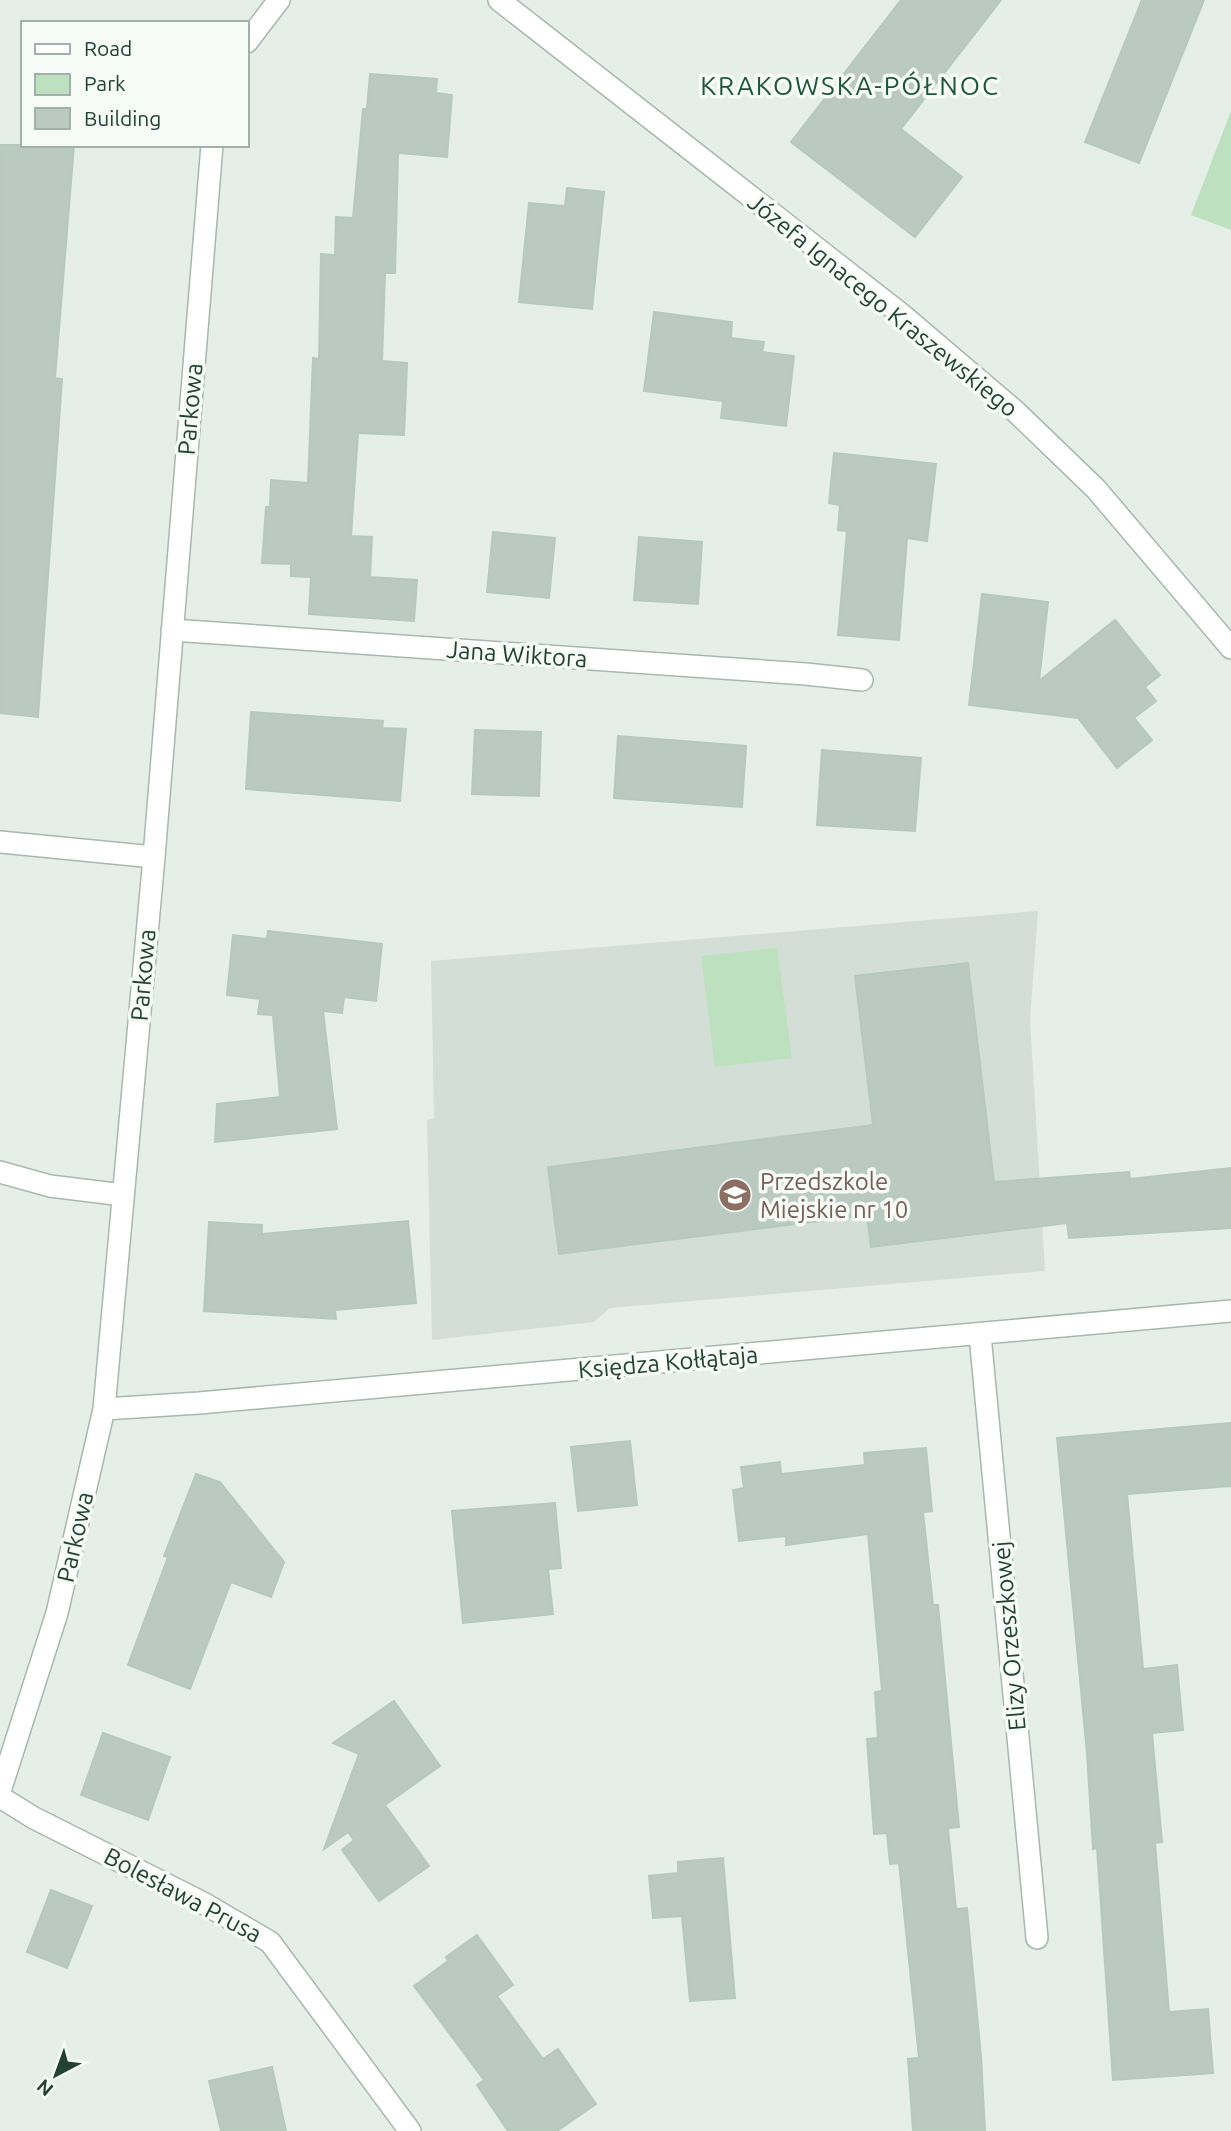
<svg xmlns="http://www.w3.org/2000/svg" width="1231" height="2131" font-family="Ubuntu,sans-serif">
	<style>
		.built { fill: #d3dfd6 }
		.green { fill: #bde1be }
		.building { fill: #bacac0; stroke: #b6c9bd; stroke-width: 2 }
		.lines { fill: none; stroke-linecap: round; stroke-linejoin: round }
		.street-casing { stroke: #a7b8ae; stroke-width: 24 }
		.street { stroke: #fff; stroke-width: 21 }
		.labels { text-anchor: middle; dominant-baseline: central; stroke-width: 7; stroke-linejoin: round; paint-order: stroke }
		.street-label { font-size: 24px; fill: #224232; stroke: #f6fbf7 }
		.education-label { font-size: 24px; fill: #785e54; stroke: #f6fbf7; text-anchor: start }
		.neighbourhood-label { font-size: 26px; letter-spacing: 2px; fill: #1d563b; stroke: #f6fbf7 }
	</style>
	<rect width="100%" height="100%" fill="#e5efe8"/>
	<path class="built" d="M1038 911 1030 1020 1045 1271 610 1308 594 1322 432 1340 427 1120 434 1118 431 961Z"/>
	<path class="green" d="M1231 111V230L1191 215Z
		M777 948 792 1058 715 1067 701 956Z"/>
	<path class="building" d="M901 0H1001L901 129 962 177 915 237 791 142Z
		M1142 0H1204L1139 163 1085 142Z
		M370 74 437 79 436 93 452 95 447 157 398 153 395 273H385L382 361 407 363 404 435 358 433 351 536 372 537 370 577 417 580 414 621 309 614 311 577 291 576V564L262 563 266 507H270L271 480 308 483 313 358 319 359 321 254 335 255 336 217 353 218 363 109H367Z
		M0 145H74L55 378 62 379 38 717 0 713Z
		M567 188 604 192 592 309 519 302 529 203 565 206Z
		M654 312 732 322 731 338 764 342 762 352 794 356 786 426 721 418 723 401 644 391Z
		M834 453 936 464 927 541 907 538 899 640 838 635 847 531 838 530 840 505 829 503Z
		M493 532 555 538 549 598 487 592Z
		M639 537 702 542 698 604 634 600Z
		M982 594 1048 602 1039 681 1115 620 1160 675 1145 687 1156 701 1134 718 1152 740 1117 768 1078 718 969 705Z
		M251 712 383 721 382 728 406 729 400 801 246 789Z
		M475 730 541 732 539 796 472 794Z
		M618 736 746 746 742 807 614 798Z
		M822 750 921 758 915 831 817 825Z
		M268 931 382 944 376 1001 344 997 342 1013 323 1011 337 1129 215 1142 217 1104 280 1097 273 1015 258 1014 260 999 227 995 233 935 267 939Z
		M968 963 994 1182 1129 1172 1130 1179 1231 1168V1228L1069 1238 1067 1223 871 1247 867 1215 559 1254 548 1167 873 1125 855 976Z
		M408 1221 416 1303 335 1310 336 1319 204 1311 209 1222 262 1225V1234Z
		M1231 1423V1486L1127 1494 1143 1669 1177 1665 1183 1730 1152 1733 1162 1842 1155 1843 1169 2012 1208 2009 1213 2073 1113 2080 1097 1848 1093 1849 1087 1753 1057 1438Z
		M630 1441 637 1505 578 1511 571 1447Z
		M926 1448 932 1511 923 1512 933 1605H938L959 1827 948 1828 956 1909 967 1908 981 2057 985 2131H913L908 2059 919 2058 899 1863 890 1864 887 1833 874 1834 867 1739 878 1738 875 1692 882 1691 868 1534 786 1545V1536L739 1541 733 1490 744 1488 741 1467 780 1462 781 1474 865 1465 864 1453Z
		M196 1474 220 1482 284 1562 271 1597 231 1582 190 1689 128 1665 168 1557 164 1556Z
		M555 1503 561 1568 548 1569 553 1614 463 1623 452 1511Z
		M394 1701 440 1766 385 1805 429 1866 379 1901 342 1850 354 1840 348 1832 324 1849 359 1754 333 1743Z
		M103 1733 170 1757 148 1820 81 1795Z
		M723 1858 735 1998 690 2001 682 1916 653 1918 649 1876 678 1873V1862Z
		M51 1890 92 1906 67 1968 27 1952Z
		M477 1935 513 1985 497 1996 543 2059 558 2049 596 2104 557 2131H508L477 2085 484 2080 414 1986 448 1961 446 1957Z
		M272 2067 286 2131H221L209 2081Z"/>
	<g class="lines">
		<defs>
			<path id="street" d="M499 0 901 314 1015 411 1096 489 1231 648
				M247 42 279 0
				M172 630 806 674 862 680
				M0 842 154 857
				M0 1172 50 1186 123 1195
				M980 1335 1037 1938
				M104 1409 199 1403 1231 1311
				M0 1791 57 1613 104 1409 154 857 212 145
				M0 1797 34 1818 205 1904 270 1942 410 2131"/>
		</defs>
		<use href="#street" class="street-casing"/>
		<use href="#street" class="street"/>
	</g>
	<defs>
		<symbol id="school-disc" viewBox="-11 -11 22 22"><circle r="9.5" fill="#8d6e63" stroke="#f6fbf7"/><path d="M0-5L7-2L0 1L-7-2ZM-4 1L0 2.5L4 1V4Q0 6-4 4Z" fill="#fff"/></symbol>
	</defs>
	<g fill-rule="evenodd">
		<use href="#school-disc" x="716" y="1176" width="38" height="38"/>
	</g>
	<g class="labels">
		<g class="street-label">
			<text transform="translate(883 305) rotate(39)">Józefa Ignacego Kraszewskiego</text>
			<text transform="translate(190 409) rotate(-85)">Parkowa</text>
			<text transform="translate(517 654) rotate(4)">Jana Wiktora</text>
			<text transform="translate(143 975) rotate(-85)">Parkowa</text>
			<text transform="translate(668 1362) rotate(-5)">Księdza Kołłątaja</text>
			<text transform="translate(75 1537) rotate(-77)">Parkowa</text>
			<text transform="translate(1009 1636) rotate(-95)">Elizy Orzeszkowej</text>
			<text transform="translate(183 1895) rotate(28)">Bolesława Prusa</text>
		</g>
		<g class="education-label">
			<text x="760" y="1181">Przedszkole<tspan x="760" dy="28">Miejskie nr 10</tspan></text>
		</g>
		<g class="neighbourhood-label">
			<text x="850" y="85">KRAKOWSKA-PÓŁNOC</text>
		</g>
	</g>
	<rect x="21" y="21" width="228" height="126" fill="#f6fbf7" stroke="#a1b1a8" stroke-width="2"/>
	<rect x="35" y="44" width="35" height="10" fill="#ffffff" stroke="#a1b1a8" stroke-width="2"/>
	<text x="84" y="56" font-size="21" fill="#224232">Road</text>
	<rect x="35" y="74" width="35" height="21" fill="#bde1be" stroke="#a1b1a8" stroke-width="2"/>
	<text x="84" y="91" font-size="21" fill="#224232">Park</text>
	<rect x="35" y="108" width="35" height="21" fill="#bacac0" stroke="#a1b1a8" stroke-width="2"/>
	<text x="84" y="126" font-size="21" fill="#224232">Building</text>
	<g transform="translate(56 2075) rotate(221)" stroke="#f6fbf7" stroke-width="5" paint-order="stroke">
	<path d="M0-5L12 26L0 18L-12 26Z" fill="#224232"/>
	<text y="-10" font-size="19" font-weight="bold" text-anchor="middle" fill="#224232">N</text>
	</g>
</svg>
